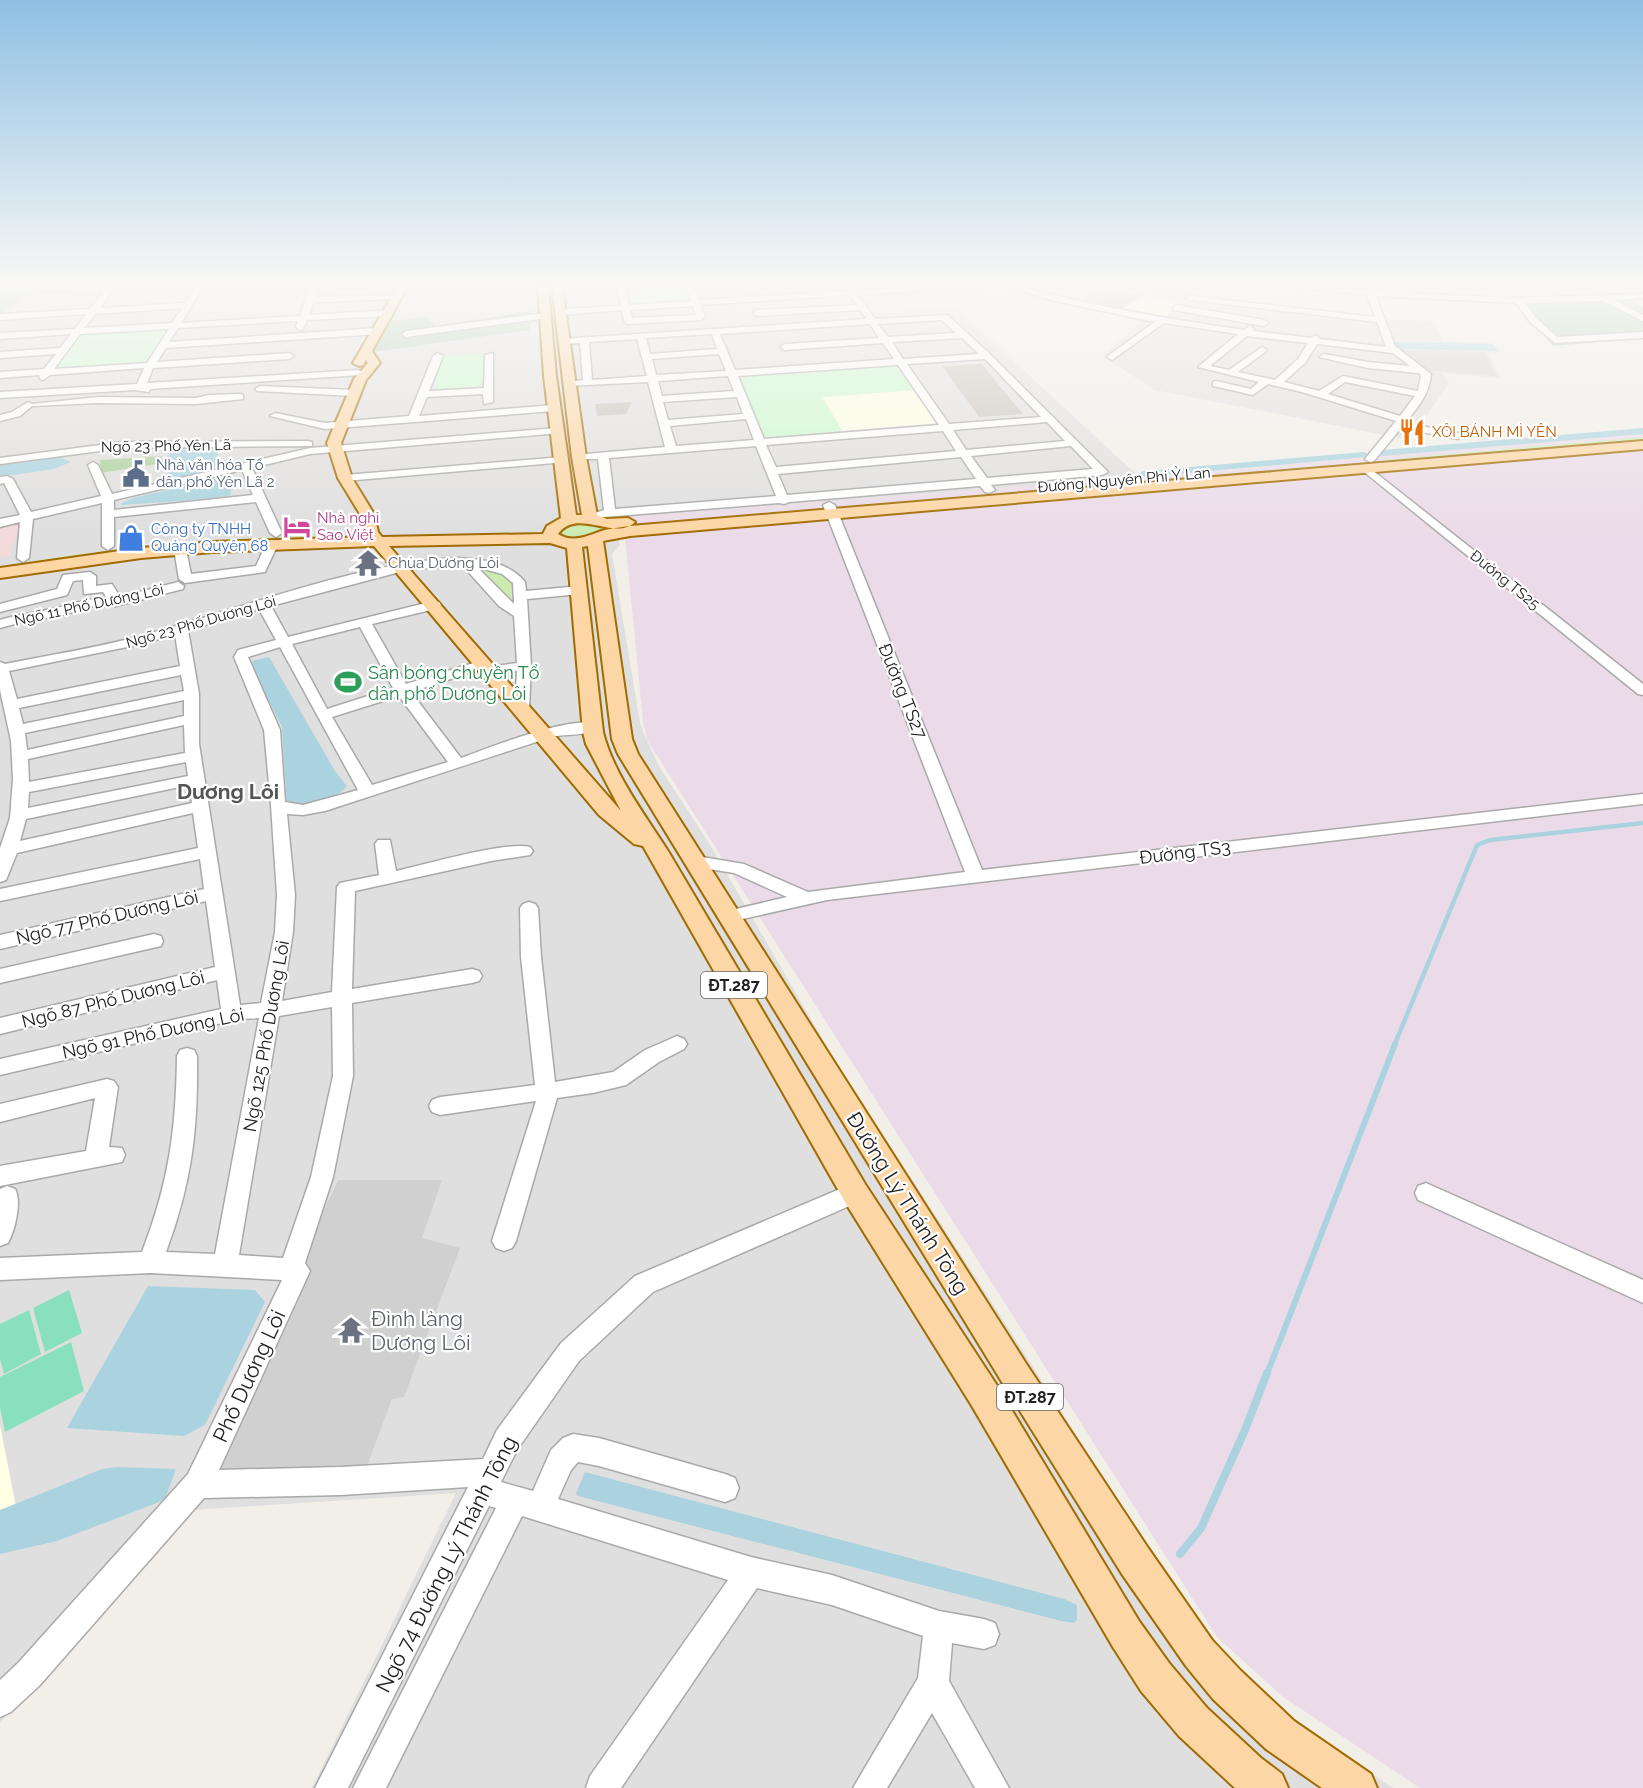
<svg xmlns="http://www.w3.org/2000/svg" width="1643" height="1788" font-family="Raleway,sans-serif">
	<style>
		.residential { fill: #e0dfdf }
		.commercial { fill: #f2dad9 }
		.industrial { fill: #ebdbe8 }
		.education { fill: #ffffe5 }
		.religious { fill: #d0d0d0 }
		.grass { fill: #cdebb0 }
		.forest { fill: #add19e }
		.cemetery { fill: #aacbaf }
		.park { fill: #c8facc }
		.pitch { fill: #88e0be }
		.water { fill: #aad3df }
		.lines { fill: none; stroke-linecap: round; stroke-linejoin: round }
		.stream-far2 { stroke: #aad3df; stroke-width: 4.5 }
		.stream-far1 { stroke: #aad3df; stroke-width: 6 }
		.stream { stroke: #aad3df; stroke-width: 8 }
		.canal { fill: #aad3df; fill-rule: evenodd }
		.building { fill: #c7bfb8 }
		.minor-casing { stroke: #a9a9a9; stroke-width: 3 }
		.major-casing { stroke: #a06b00; stroke-width: 4 }
		.minor { fill: #fff; fill-rule: evenodd }
		.major { fill: #fcd6a4; fill-rule: evenodd }
		.labels { text-anchor: middle; dominant-baseline: central; stroke-width: 4.5; stroke-linejoin: round; paint-order: stroke }
		.far-food-label { font-size: 15px; fill: #c56008; stroke: #fff; text-anchor: start }
		.far-street-label { font-size: 15px; fill: #222; stroke: #fff }
		.far-service-label { font-size: 15px; fill: #4e5e75; stroke: #fff; text-anchor: start }
		.far-hotel-label { font-size: 15px; fill: #b23c85; stroke: #fff; text-anchor: start }
		.far-shop-label { font-size: 15px; fill: #366cbe; stroke: #fff; text-anchor: start }
		.far-worship-label { font-size: 15px; fill: #5b616d; stroke: #fff; text-anchor: start }
		.shield { fill: #fff; stroke: #646464; stroke-width: 1.5 }
		.shield-label { font-size: 16px; font-weight: bold; fill: #222 }
		.leisure-label { font-size: 18px; fill: #27864d; stroke: #fff; text-anchor: start }
		.street-label { font-size: 18px; fill: #222; stroke: #fff }
		.quarter-label { font-size: 21px; font-weight: bold; fill: #555; stroke: #fff }
		.near-street-label { font-size: 21px; fill: #222; stroke: #fff }
		.near-worship-label { font-size: 21px; fill: #5b616d; stroke: #fff; text-anchor: start }
	</style>
	<rect width="100%" height="100%" fill="#f2efe9"/>
	<path class="residential" d="M0 286H1017L1077 301 1101 288 1148 296 1157 290 1374 318 1435 322 1443 341 1492 343 1501 352 1490 354 1500 378 1442 373 1449 383 1410 440 1155 390 1102 356 1145 319 1011 291 900 301 907 311 959 310 1140 478 614 518 620 545 612 554 640 723 644 734 660 768 709 843 834 1059 1009 1329 1197 1626 1270 1703 1393 1788H312L456 1493 192 1510 0 1723Z"/>
	<path class="commercial" d="M204 286H311L299 316 182 323Z
		M21 520 10 556 0 557V525Z"/>
	<path class="industrial" d="M1643 432V1788H1420L1283 1697 1217 1637 647 740 643 722 623 517 1140 478Z"/>
	<path class="education" d="M1143 296 1182 302 1163 318 1120 310Z
		M916 390 940 423 842 431 822 397Z
		M0 1425 16 1507 0 1514Z"/>
	<path class="religious" d="M1402 350 1485 352 1496 376 1424 370 1416 362 1410 361Z
		M338 1180H442L422 1238 460 1248 404 1397 392 1399 366 1469 215 1473 300 1263Z"/>
	<path class="grass" d="M1643 437V440L1388 462 1383 460Z
		M1336 465 1339 467 843 508 846 507Z
		M583 523 596 526 601 530 600 534 571 540 562 536 563 529Z
		M353 536 178 545 66 558 0 568V566C91 551 182 540 275 537 300 537 328 533 353 536Z
		M476 567C496 568 522 578 513 602L510 603Z"/>
	<path class="forest" d="M162 456 156 464 101 473 100 460Z"/>
	<path class="cemetery" d="M6 287 38 290 0 314V290Z
		M1625 299 1643 307V338L1553 346 1515 302H1587Z
		M533 311 530 330 373 352 391 321 427 317 435 326Z"/>
	<path class="park" d="M637 286H683L689 301 627 304 624 296 639 294Z
		M165 328 170 329 149 364 60 370 55 368 78 335 86 332Z
		M486 354 481 389 434 392 441 356Z
		M899 365 916 390 822 397 842 431 772 437 764 436 738 376Z"/>
	<path class="pitch" d="M69 1290 82 1333 45 1352 33 1308Z
		M29 1310 41 1354 4 1374 0 1359V1324Z
		M71 1342 84 1391 5 1432 0 1407V1377Z"/>
	<path class="water" d="M1392 342 1492 344 1499 351 1393 349Z
		M175 447H218L217 470 172 478 162 464Z
		M57 456 71 462 54 469 0 477V462Z
		M231 475 234 477 230 496 225 498 121 505 122 503 133 498Z
		M269 657 335 771 347 786C333 802 308 803 287 807L282 727 255 675 252 661Z
		M148 1286 255 1290 265 1302 205 1425 184 1436 67 1428Z
		M117 1467 176 1469 165 1499 157 1503 57 1541 0 1554V1510L102 1469Z
		M585 1472 1064 1599 1077 1605V1620L1074 1623 1061 1621 578 1496 576 1493Z"/>
	<g class="lines">
		<path class="stream-far2" d="M1394 1046 1477 845 1490 840 1643 823"/>
		<path class="stream-far1" d="M1267 1374 1395 1044"/>
		<path class="stream" d="M1180 1554 1201 1528 1245 1430 1267 1373"/>
		<path class="canal" d="M1643 428V434L1382 456 1378 453 1382 450Z
			M1364 452 1367 453V457L1143 477 1138 474 1143 471Z"/>
	</g>
	<path class="building" d="M1102 288 1143 296 1123 308 1082 299Z
		M982 364 998 384 1023 414 979 417 942 366Z
		M632 402 626 414 597 416 595 404Z"/>
	<g class="lines">
		<defs>
			<path id="minor" d="M0 286H5L1 288Z
				M40 286 112 288 113 290 100 308 185 303 196 286H204L181 323 300 316 310 286H318L316 297 397 295 401 297 397 299 314 302 309 315 389 310 393 313 389 316 307 320 303 329 300 330 296 327 298 321 178 328 169 342 378 328 382 331 378 334 166 348 157 362 289 353 294 356 289 359 153 368 147 383 358 370 361 371V375L150 389 149 392 135 390 0 398V392L137 384 144 368 50 375 43 380 40 379 39 375 0 378V372L44 369 56 354 0 358V352L60 348 71 334 0 339V333L75 329 86 314 0 320V314L90 309 103 292 41 291 37 289ZM182 308 172 323 84 328 96 314ZM169 329 147 363 54 369 80 334Z
				M616 286H624L629 305 691 301 685 286H693L699 300 847 291 844 286H852L855 290 962 286 958 288 858 295 875 319 947 315 990 354 1108 472 1102 475 991 485 995 490 989 493 985 492 980 486 789 502 784 504 779 503 604 517 590 523 586 522V516L604 510 598 459H575V455L665 447 648 382 567 386V382L583 380 580 343 564 344 560 341 561 339 867 319 860 310 757 316 753 313 757 310 857 305 850 295 701 305 705 317 701 320 628 324 624 321 622 310 560 315 556 312 560 309 621 306ZM693 306 696 315 632 318 630 310ZM942 320 956 333 888 337 878 324ZM870 324 879 338 785 344 780 347 785 350 883 343 894 359 735 370 720 334ZM712 334 717 349 650 354 646 338ZM962 338 979 354 903 359 892 342ZM637 339 647 376 592 380 589 342ZM719 354 726 371 656 375 652 359ZM985 359 1041 417 949 424 907 364ZM898 365 939 425 764 439 738 376ZM728 376 734 391 662 396 658 381ZM737 397 743 414 668 420 663 402ZM746 419 754 440 676 446 670 426ZM1047 422 1065 441 966 450 953 430ZM943 431 956 451 776 467 766 445ZM756 446 776 496 615 509 609 458ZM1071 446 1093 469 987 478 971 456ZM961 457 976 479 787 495 778 474Z
				M1004 286H1018C1093 306 1167 319 1244 330L1250 326 1254 329 1253 331 1312 338 1316 335 1320 339 1386 347 1377 322 1190 300 1186 298 1190 296 1375 317 1367 295 1294 288 1290 286 1366 290 1364 286H1372L1374 291 1381 292 1512 298 1643 294V298L1614 300 1643 315V321L1603 301 1525 303 1536 318 1557 337 1643 332V338L1555 343 1530 322 1516 303 1376 296 1395 346 1431 374C1430 393 1417 409 1405 423L1458 433 1463 436 1458 439 1401 428 1374 461 1370 462 1365 459 1396 421 1302 392 1268 384 1253 395 1213 386V382L1216 381 1251 389 1259 382 1198 367 1238 334 1164 323 1112 360 1107 357 1109 355 1155 322 1055 301ZM1247 336 1308 343 1298 359 1275 380 1238 372 1265 352 1267 350 1262 347 1229 370 1210 366ZM1317 344 1393 353 1410 366 1368 362 1324 354 1319 357 1368 368 1418 373 1421 375 1418 391 1343 376 1319 391 1284 382 1305 363ZM1345 382 1415 396 1400 416 1328 394Z
				M1177 305 1264 320 1268 323 1264 326 1174 310 1173 308Z
				M545 313 548 314V318L406 337 402 334 406 331Z
				M438 353 443 356 429 391 484 388 485 355 493 353V402L484 404 483 394 427 397 419 416 554 405 559 408 554 411 325 429 270 416 275 413 325 423 409 416 433 356Z
				M260 386 354 390 359 393 354 396 257 391 255 389Z
				M240 394 243 395V399L196 404 98 403 32 406 20 416 0 421V415L12 412 28 402 32 404 98 397 196 398 209 395Z
				M557 428 561 429V433L310 454 252 468 282 533 276 537 270 533 256 502 114 517V546L108 550 102 546V503L33 519 29 558 23 562 17 558 20 522 0 527V519L20 515 4 483 0 484V477L7 476 13 479 31 512 101 496 88 465 93 462 98 465 112 494 310 448ZM242 470 253 495 114 510V500Z
				M308 441 312 442V446L123 448 0 464V458L123 442Z
				M562 457 566 458V462L345 481 339 478 345 475Z
				M1367 466 1643 684V695L1638 694 1363 471V467Z
				M829 502 835 505 982 870 1643 794V804L827 900 729 922 723 920 720 916 723 912 787 897 734 873 690 866 687 862 690 858 696 856 744 864 808 892 965 872 823 505Z
				M272 540 278 544 265 572 185 583 179 579 174 549 176 546 180 545 186 549 191 574 256 566 266 544Z
				M455 558C480 559 508 561 525 582L526 591 580 586 587 590 580 594 527 599 531 666 529 709 527 712 522 713 515 709 517 671 484 674 482 671 484 668 411 692 461 758C483 750 585 709 601 727 592 737 561 733 548 738 473 763 399 787 325 811L303 815 287 814 295 895 293 932 282 1001 332 992 337 887 340 883 379 875 375 844 378 840H390L396 871C424 865 506 841 530 847L533 851 530 855 491 861 355 891 352 989 472 969 479 971 482 976 479 981 472 983 352 1003 353 1076 333 1177 305 1263 310 1271 219 1470 341 1467 483 1459 497 1430 561 1343 635 1276 847 1186 855 1183 863 1186 866 1193 863 1200 653 1292 579 1361 517 1450 501 1482 533 1491 551 1450 563 1438 573 1434 599 1438 725 1474 735 1478 739 1488 735 1498 725 1502 599 1466 578 1462 571 1470 558 1499 751 1557 832 1575 939 1611 984 1619 995 1623 999 1634 995 1645 984 1649 952 1643 949 1681 1009 1788H975L932 1713 887 1788H853L918 1678 923 1636 832 1605 757 1588 621 1788H586L590 1776 728 1580 522 1516 386 1788H353L496 1508 489 1506 348 1788H315L468 1487 341 1495 204 1498 40 1685 11 1712 0 1717V1680L18 1663 188 1474 282 1280 150 1273 0 1280V1258L142 1252C169 1182 176 1130 177 1056L180 1050 187 1048 194 1050 197 1056C198 1130 192 1182 166 1252L215 1254 259 1018 239 1019 0 1075V1059L221 1009 217 980 0 1034V1018L215 967 206 901 0 949V935L204 889 200 859 0 901V889L198 848 193 813 17 853 6 880 0 882V848L10 818 13 779 11 741 0 690V662L5 664C50 655 96 648 140 636 243 609 348 565 455 558ZM463 566 499 606 514 616 517 663 488 667 490 664 488 661 483 660 406 684 372 624 439 608 441 605 439 602 434 601 288 637 271 606 411 569ZM477 567 502 574 513 583 514 604ZM259 609 276 640 238 650 234 657 264 730 271 805 277 895 275 932 261 1003 240 1005 199 744V694L188 630ZM360 627 393 688 327 709 292 644ZM175 634 180 666 17 699 9 671 142 644ZM280 647 358 790 303 805 285 802 280 730 248 657ZM181 675 184 691 23 724 19 708ZM399 696 448 762 372 785 332 717ZM184 700V716L27 750 25 733ZM184 725 185 753 29 782 28 759ZM186 762 188 776 28 808 29 792ZM189 785 192 803 20 841 26 819ZM332 1007 333 1076 311 1177 283 1258 239 1255 279 1016Z
				M90 572 96 576V586L112 584 120 597 178 582 184 586 183 589 116 606H93L55 617 29 620 0 628V620C19 614 37 613 56 608 74 604 89 598 107 598L103 592 84 594 83 580 73 581 67 595 0 612V604L57 589 63 575Z
				M529 902 535 904 538 908 541 957 555 1082 613 1072 645 1050 677 1036 684 1039 687 1044 684 1049 659 1062 626 1085 593 1093 557 1098 516 1241 512 1248 504 1251 496 1248 492 1241 536 1101 440 1115 432 1112 429 1106 432 1100 440 1097 535 1085 521 957 520 908 523 904Z
				M154 934 161 936 163 941 161 946 0 983V969Z
				M107 1079 114 1081 118 1087 109 1147 122 1148 125 1155 122 1162 0 1186V1166L86 1151 95 1098 0 1122V1104Z
				M1426 1183 1643 1280V1303L1418 1200 1415 1193 1418 1186Z
				M7 1186 15 1189C22 1202 15 1230 8 1243L0 1246V1189Z"/>
			<path id="major" d="M398 286H408L372 351 380 363 366 380 341 443 352 478 374 514 378 532 382 537 543 534 547 526 561 518 544 376 538 286H548L556 376 576 515H582L572 457 552 286H562L586 457 597 515 607 519 628 518 635 522C616 542 577 507 558 534 574 544 588 535 605 530 613 528 622 527 630 526L1643 441V449L630 536 603 541 632 739 638 754 1027 1365 1148 1548 1212 1640 1241 1671 1294 1721 1371 1774 1377 1788H1322L1266 1749 1213 1699 1186 1666 1122 1574 1005 1387 618 754 612 739 588 546 582 547 603 732C613 773 645 815 668 851L865 1184 996 1384 1139 1621 1169 1663 1207 1708 1261 1758 1282 1774 1288 1788H1235L1179 1736 1141 1691 1113 1647 972 1406 845 1202 643 846 634 844 599 815 374 546 213 552 141 558 0 578V568L141 548 213 542 367 537 363 532 360 514 338 478 327 443 354 379 368 363 366 360 363 365 359 366 353 363ZM550 543 567 548 583 732 586 744 621 811 389 546Z"/>
		</defs>
		<use href="#minor" class="minor-casing"/>
		<use href="#major" class="major-casing"/>
		<use href="#minor" class="minor"/>
		<use href="#major" class="major"/>
	</g>
	<linearGradient id="sky" x2="0" y2="1"><stop stop-color="#8fc0e4"/><stop offset="0.53" stop-color="#f9f8f5"/><stop offset="1" stop-color="#f9f8f5" stop-opacity="0"/></linearGradient>
	<rect width="1643" height="536" fill="url(#sky)"/>
	<defs>
		<symbol id="restaurant-bare" viewBox="-9 -9 18 18"><path d="M-5-6h1v4h1v-4h1v4h1v-4h1v5L-1.5 .5V6h-2V.5L-5-1ZM5-6V6H3V1.5H1.5Q1.5-4 5-6Z" fill="#e8710a" stroke="#fff" stroke-width="2.5" paint-order="stroke"/></symbol>
		<symbol id="civic-bare" viewBox="-9 -9 18 18"><path d="M-.6-6.5H3V-4.5H.6V-3L4-1V1h2V6H-6V1h2V-1L-.6-3ZM-1.2 2.5V6h2.4V2.5Z" fill="#5c6f8a" stroke="#fff" stroke-width="2.5" paint-order="stroke"/></symbol>
		<symbol id="hotel-bare" viewBox="-9 -9 18 18"><path d="M-6-4.5h1.5V1H6V5H4.5V3h-9V5H-6ZM-4 0a1.8 1.8 0 1 1 3.6 0ZM.5 0V-2.5h3Q6-2.5 6 0Z" fill="#d1479c" stroke="#fff" stroke-width="2.5" paint-order="stroke"/></symbol>
		<symbol id="shop-bare" viewBox="-9 -9 18 18"><path d="M-5-2.5h2.3a2.7 3.5 0 0 1 5.4 0H5L5.5 6h-11ZM-1.5-2.5h3a1.5 2.3 0 0 0-3 0Z" fill="#3f7fe0" stroke="#fff" stroke-width="2.5" paint-order="stroke"/></symbol>
		<symbol id="temple-bare" viewBox="-9 -9 18 18"><path d="M0-6L5-2H3V0L6.5 2.5H4V6H1.5V3h-3V6H-4V2.5H-6.5L-3 0V-2H-5Z" fill="#6b7280" stroke="#fff" stroke-width="2.5" paint-order="stroke"/></symbol>
		<symbol id="stadium-bare" viewBox="-9 -9 18 18"><path d="M0-5a6.5 5 0 1 0 0 10a6.5 5 0 1 0 0-10ZM-3.5-1.8h7v3.6h-7Z" fill="#2e9e5b" stroke="#fff" stroke-width="2.5" paint-order="stroke"/></symbol>
	</defs>
	<g fill-rule="evenodd">
		<use href="#restaurant-bare" x="1393" y="413" width="38" height="38"/>
		<use href="#civic-bare" x="117" y="455" width="38" height="38"/>
		<use href="#hotel-bare" x="278" y="508" width="38" height="38"/>
		<use href="#shop-bare" x="112" y="519" width="38" height="38"/>
		<use href="#temple-bare" x="349" y="544" width="38" height="38"/>
		<use href="#stadium-bare" x="329" y="663" width="38" height="38"/>
		<use href="#temple-bare" x="332" y="1311" width="38" height="38"/>
	</g>
	<g class="labels">
		<g class="far-food-label">
			<text x="1432" y="432">XÔI BÁNH MÌ YÊN</text>
		</g>
		<g class="far-street-label">
			<text transform="translate(166 446) rotate(-1)">Ngõ 23 Phố Yên Lã</text>
			<text transform="translate(1124 480) rotate(-5)">Đường Nguyên Phi Ỷ Lan</text>
			<text transform="translate(1505 580) rotate(39)">Đường TS25</text>
			<text transform="translate(89 605) rotate(-12)">Ngõ 11 Phố Dương Lôi</text>
			<text transform="translate(201 622) rotate(-16)">Ngõ 23 Phố Dương Lôi</text>
		</g>
		<g class="far-service-label">
			<text x="156" y="465">Nhà văn hóa Tổ<tspan x="156" dy="17">dân phố Yên Lã 2</tspan></text>
		</g>
		<g class="far-hotel-label">
			<text x="317" y="518">Nhà nghỉ<tspan x="317" dy="17">Sao Việt</tspan></text>
		</g>
		<g class="far-shop-label">
			<text x="151" y="529">Công ty TNHH<tspan x="151" dy="17">Quảng Quyên 68</tspan></text>
		</g>
		<g class="far-worship-label">
			<text x="388" y="563">Chùa Dương Lôi</text>
		</g>
		<g class="shield">
			<rect x="701" y="972" width="66" height="26" rx="4.5"/>
			<rect x="997" y="1384" width="66" height="26" rx="4.5"/>
		</g>
		<g class="shield-label">
			<text x="734" y="985">ĐT.287</text>
			<text x="1030" y="1397">ĐT.287</text>
		</g>
		<g class="leisure-label">
			<text x="368" y="672">Sân bóng chuyền Tổ<tspan x="368" dy="21">dân phố Dương Lôi</tspan></text>
		</g>
		<g class="street-label">
			<text transform="translate(903 691) rotate(68)">Đường TS27</text>
			<text transform="translate(1185 852) rotate(-7)">Đường TS3</text>
			<text transform="translate(107 917) rotate(-13)">Ngõ 77 Phố Dương Lôi</text>
			<text transform="translate(113 999) rotate(-14)">Ngõ 87 Phố Dương Lôi</text>
			<text transform="translate(153 1033) rotate(-12)">Ngõ 91 Phố Dương Lôi</text>
			<text transform="translate(266 1036) rotate(-80)">Ngõ 125 Phố Dương Lôi</text>
		</g>
		<g class="quarter-label">
			<text x="228" y="791">Dương Lôi</text>
		</g>
		<g class="near-street-label">
			<text transform="translate(908 1203) rotate(58)">Đường Lý Thánh Tông</text>
			<text transform="translate(249 1376) rotate(-65)">Phố Dương Lôi</text>
			<text transform="translate(446 1564) rotate(-63)">Ngõ 74 Đường Lý Thánh Tông</text>
		</g>
		<g class="near-worship-label">
			<text x="371" y="1318">Đình làng<tspan x="371" dy="24">Dương Lôi</tspan></text>
		</g>
	</g>
</svg>
